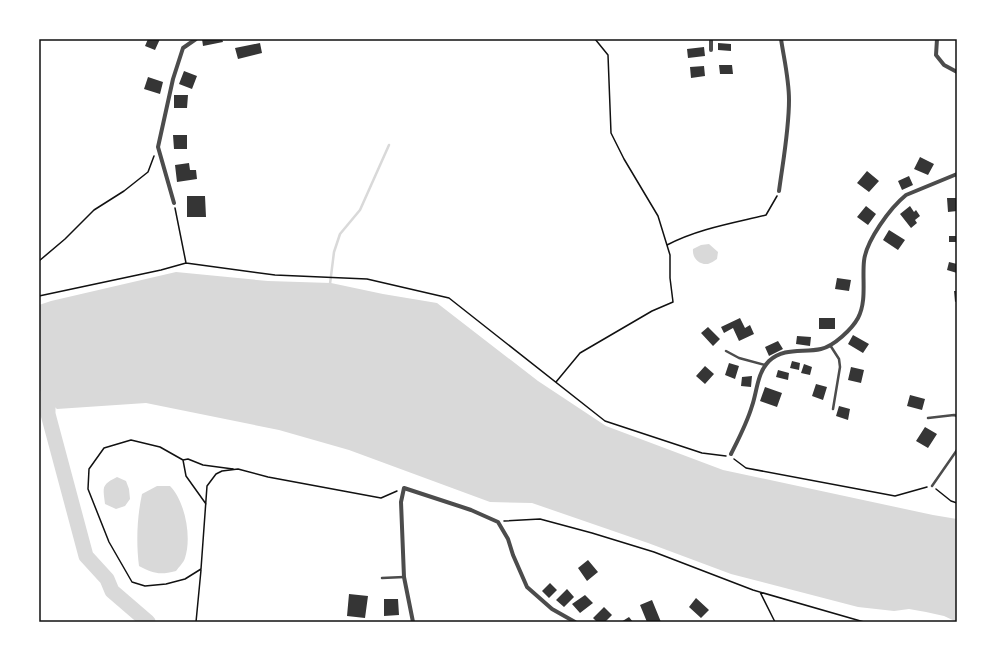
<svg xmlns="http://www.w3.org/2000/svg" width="996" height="661" font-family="Arial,sans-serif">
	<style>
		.water { fill: #d9d9d9 }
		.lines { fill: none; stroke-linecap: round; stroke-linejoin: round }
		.stream { stroke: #d9d9d9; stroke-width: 2.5 }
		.river { stroke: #d9d9d9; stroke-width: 15 }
		.building { fill: #353535 }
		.path { stroke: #111; stroke-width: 1.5 }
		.service { stroke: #4c4c4c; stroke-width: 2.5 }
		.minor { stroke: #4c4c4c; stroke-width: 4 }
		.neatline { fill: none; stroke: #111; stroke-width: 1.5 }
	</style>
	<rect width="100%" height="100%" fill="#fff"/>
	<path class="water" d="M709 244 718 252 717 259C714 261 711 263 708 264 699 265 692 258 693 249L701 245Z
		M176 272 268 281 331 283 383 294 437 303 538 381 606 426 723 470 933 515 957 519V622L944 616 926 612 909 609 894 611 858 607 731 574 648 543 532 503 490 502 349 450 279 430 146 403 57 409 44 397 39 389V305L51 301Z
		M117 477 126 481 129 489 130 499 125 506 116 509 105 504C103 487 101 485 117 477Z
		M157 486H170C185 501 192 537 185 558 184 562 179 567 176 571 160 575 154 574 139 566 136 543 137 517 142 494Z"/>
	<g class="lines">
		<path class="stream" d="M330 284 334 252 340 234 360 210 389 145"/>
		<path class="river" d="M39 363 48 384V414L86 556 107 579 112 591 148 622"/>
	</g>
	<path class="building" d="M148 39H160L155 50 145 46Z
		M202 39H222L223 42 203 46Z
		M260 43 262 53 238 59 235 48Z
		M718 43 731 44V51L718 50Z
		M704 47 705 56 688 58 687 49Z
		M719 65H732L733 74H720Z
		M704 66 705 76 691 78 690 67Z
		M184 71 197 76 192 89 179 84Z
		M148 77 163 82 160 94 144 89Z
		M174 95H188L187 108H174Z
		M173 135H187V149H174Z
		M920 157 934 164 928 175 914 169Z
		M189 163 190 170H196L197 179 177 182 175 165Z
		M867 171 879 181 869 192 857 183Z
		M909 176 913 185 902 190 898 181Z
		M187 196H205L206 217H187Z
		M947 198H956L957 211 948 212Z
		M866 206 876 214 868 225 857 217Z
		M910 206 914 212 916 210 920 216 915 220 917 223 911 228 900 214Z
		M889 230 905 240 898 250 883 240Z
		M949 236H957V242H949Z
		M949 262 957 264V273L947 270Z
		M837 278 851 280 849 291 835 289Z
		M954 291H957V301L955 302Z
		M740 318 745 328 750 325 754 334 739 341 733 328 724 333 721 327Z
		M819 318H835V329H819Z
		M708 327 720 339 713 346 701 333Z
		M853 335 869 344 863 353 848 344Z
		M797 336 811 337 810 346 796 344Z
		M778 341 783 349 769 356 765 347Z
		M792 361 800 363 799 370 790 368Z
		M729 363 739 366 735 379 725 375Z
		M804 364 812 367 810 375 801 373Z
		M705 366 714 374 705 384 696 376Z
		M851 367 864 370 861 383 848 380Z
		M778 370 789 373 788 380 776 377Z
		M752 376 751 387 741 386 742 377Z
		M816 384 827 387 823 400 812 396Z
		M765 387 782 393 777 407 760 401Z
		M910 395 925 399 922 410 907 406Z
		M839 406 850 409 848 420 836 416Z
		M925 427 937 434 928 448 916 441Z
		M588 560 598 572 587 581 578 568Z
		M550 583 557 590 549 598 542 591Z
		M567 589 574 597 564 607 556 600Z
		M349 594 368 596 365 618 347 616Z
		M585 595 593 603 580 613 572 604Z
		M696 598 709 610 701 618 689 607Z
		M384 599H398L399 615 384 616Z
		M652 600 661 622H647L640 605Z
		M604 607 612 615 605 622H597L593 618Z
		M629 617 633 622H621Z"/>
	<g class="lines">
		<path class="path" d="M175 208 186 263
			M667 245C697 229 733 223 766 215L777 196
			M39 261 65 239 94 210 124 191 148 172 154 156
			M39 296 161 270 186 263 275 275 367 279 449 298 605 421 702 453 726 456
			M556 382 580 353 652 311 673 302 670 278V255L658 216 624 159 611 133 608 55 595 39
			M734 459 746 468 895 496 927 487
			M183 460 160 447 131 440 104 448 89 469 88 489 109 542 132 582 145 586 166 584 185 579 201 569 207 486 216 474 222 471 238 469 268 477 381 498 397 491
			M936 489 951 501 957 503
			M206 504 186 476 183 460 188 459 203 465 233 469
			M504 521 540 519 592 533 654 552 753 590 864 622
			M760 592 775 622
			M196 622 201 570"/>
		<path class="service" d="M830 345 839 359 840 367 833 409
			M726 351 739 358 765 365
			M928 418 954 415 957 416
			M932 486 957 450
			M382 578 404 577"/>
		<path class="minor" d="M937 39 936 55 944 65 957 72
			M711 50V39
			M779 191C783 161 789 130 789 100 789 79 784 59 781 39
			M174 203 158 147 173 79 183 48 196 39
			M731 454C739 438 747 423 752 406 757 392 757 373 769 361 784 347 803 353 821 349 834 346 852 329 858 318 867 301 862 279 864 261 866 241 890 208 906 195L957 174
			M413 622 404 577 401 502 404 488 471 510 498 522 508 539 513 555 527 587 552 609 575 622"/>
	</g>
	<rect width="996" height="661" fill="none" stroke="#ffffff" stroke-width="80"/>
	<rect x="40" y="40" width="916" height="581" class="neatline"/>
</svg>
